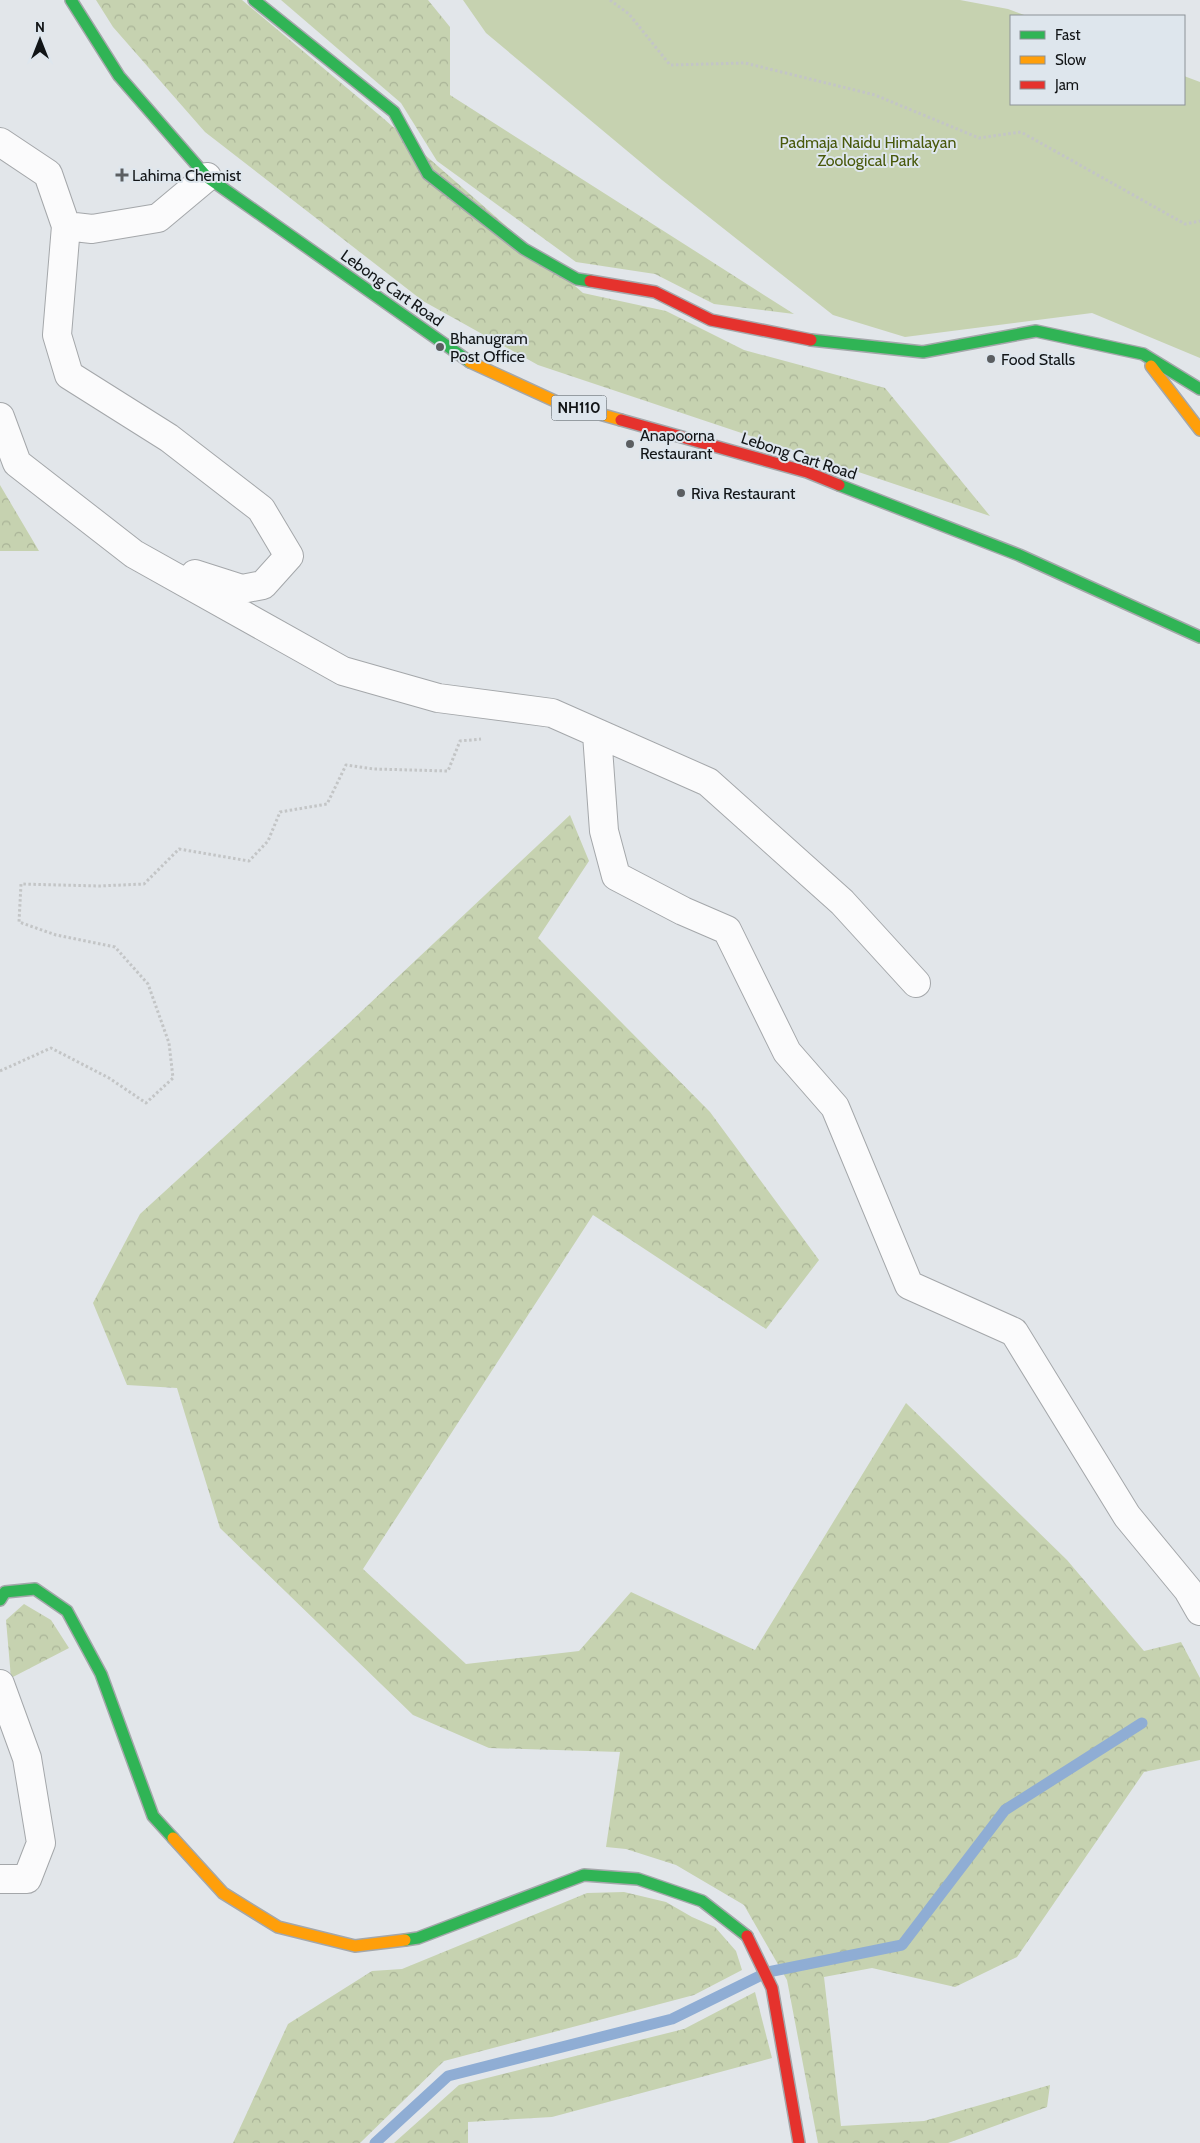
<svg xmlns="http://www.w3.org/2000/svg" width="1200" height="2143" font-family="Cabin,sans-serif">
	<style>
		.forest { fill: url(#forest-crowns) }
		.park { fill: #c6d2b0 }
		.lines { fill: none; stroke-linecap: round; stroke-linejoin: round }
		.stream { stroke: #8fadd4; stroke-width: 11 }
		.street-casing { stroke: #a4a7aa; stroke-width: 30 }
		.fast-casing { stroke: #a4a7aa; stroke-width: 14 }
		.slow-casing { stroke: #a4a7aa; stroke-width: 14 }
		.jam-casing { stroke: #a4a7aa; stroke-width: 14 }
		.path { stroke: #c3c5c6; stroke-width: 3; stroke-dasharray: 2.5 2.5; stroke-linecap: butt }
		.street { stroke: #fbfbfc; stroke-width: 28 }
		.fast { stroke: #30b455; stroke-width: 11 }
		.slow { stroke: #ff9f0a; stroke-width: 11 }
		.jam { stroke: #e5322d; stroke-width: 11 }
		.poi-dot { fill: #5b5e61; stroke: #dee6ed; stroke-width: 2 }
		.labels { text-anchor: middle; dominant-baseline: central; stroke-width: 4; stroke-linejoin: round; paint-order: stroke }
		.shield { fill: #dee6ed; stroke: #4f5457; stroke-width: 1 }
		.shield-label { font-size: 15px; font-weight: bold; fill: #121517 }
		.park-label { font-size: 16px; fill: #49590b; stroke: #dee6ed }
		.poi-label { font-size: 16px; fill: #121517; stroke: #dee6ed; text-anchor: start }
		.street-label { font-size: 16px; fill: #121517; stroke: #dee6ed }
	</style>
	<defs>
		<pattern id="forest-crowns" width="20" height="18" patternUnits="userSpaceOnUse" patternTransform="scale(1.25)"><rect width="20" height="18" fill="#c6d2b0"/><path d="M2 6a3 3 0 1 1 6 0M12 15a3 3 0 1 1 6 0" fill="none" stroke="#a9b397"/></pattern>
	</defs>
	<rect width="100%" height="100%" fill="#e2e6ea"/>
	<path class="forest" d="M96 0H242L384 119 583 293 666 311 744 350 885 388 990 516 538 365 423 301 205 132 113 27Z
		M281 0H428L450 27V95L794 314 714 304 655 274 576 262 437 161 401 103Z
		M0 485 39 551H0Z
		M570 815 589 861 538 938 710 1112 819 1260 766 1329 593 1215 363 1569 466 1664 579 1651 631 1592 755 1650 906 1403 1067 1560 1144 1651 1181 1642 1200 1678V1760L1144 1772 1017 1957 955 1987 872 1968 824 1977 841 2126 924 2121 1050 2085 1047 2107 948 2143H818L787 1980 744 1905 676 1865 626 1849 606 1847 620 1752 489 1748 413 1715 220 1528 177 1388 127 1385 93 1303 140 1214 349 1023Z
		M24 1604 51 1620 69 1648 11 1678 6 1620Z
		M624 1892 666 1902 692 1917 715 1927 736 1951 742 1970 694 1995 444 2061 360 2143H233L288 2024 372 1971 402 1969 587 1893Z
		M755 1992 772 2058 552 2117 468 2122V2143H394L459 2085 684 2029Z"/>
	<path class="park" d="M463 0H960L1008 9 1027 16H1011V104H1184V76L1200 82V358L1092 313 905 337 833 315 662 180 486 33Z"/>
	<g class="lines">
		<path class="stream" d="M375 2143 448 2076 672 2019 768 1972 902 1945 1005 1810 1142 1723"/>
		<defs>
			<path id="street" d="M0 142 48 174 66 226 57 335 69 375 169 438 261 509 289 556 263 585 242 589 195 574
				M66 226 92 229 158 218 207 177
				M0 417 17 463 134 554 343 671 438 698 552 713 708 782 842 902 916 983
				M597 734 604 831 616 876 683 911 727 930 787 1052 835 1107 909 1285 1014 1332 1127 1516 1188 1590 1200 1611
				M0 1684 27 1758 41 1843 27 1879H0"/>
			<path id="fast" d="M71 0 119 76 207 177 470 362
				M254 0 394 112 428 174 524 249 577 279 590 281
				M811 340 923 352 1036 331 1143 354 1200 389
				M839 485 1019 555 1200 637
				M0 1600 5 1592 35 1589 67 1611 101 1674 153 1816 173 1838
				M405 1940 418 1938 584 1875 638 1879 702 1901 747 1936"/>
			<path id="slow" d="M470 362 557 402 621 420
				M1151 366 1200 430
				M173 1838 223 1893 278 1927 355 1946 405 1940"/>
			<path id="jam" d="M590 281 655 292 711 320 811 340
				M621 420 807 472 839 485
				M747 1936 772 1988 799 2143"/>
		</defs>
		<use href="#street" class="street-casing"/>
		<use href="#fast" class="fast-casing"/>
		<use href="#slow" class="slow-casing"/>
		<use href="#jam" class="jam-casing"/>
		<path class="path" d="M610 0 629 14 670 65 745 63 875 95 979 138 1021 132 1185 224 1200 221
			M0 1071 51 1048 109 1078 146 1103 173 1078 169 1043 148 984 115 947 56 935 19 922 21 884 99 886 144 884 179 849 249 861 268 841 280 812 327 804 346 765 374 769 448 771 460 741 481 739"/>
		<use href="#street" class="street"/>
		<use href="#fast" class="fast"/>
		<use href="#slow" class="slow"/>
		<use href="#jam" class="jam"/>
	</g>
	<g class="poi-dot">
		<path d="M119.5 167.5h5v5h5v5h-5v5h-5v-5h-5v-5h5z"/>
		<circle cx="440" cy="347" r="5"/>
		<circle cx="991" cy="359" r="5"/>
		<circle cx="630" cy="444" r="5"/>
		<circle cx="681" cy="493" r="5"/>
	</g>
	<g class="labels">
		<rect class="shield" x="551.5" y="395.5" width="55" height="25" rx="4"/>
		<g class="shield-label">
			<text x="579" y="408">NH110</text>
		</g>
		<g class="park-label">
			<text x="868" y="142">Padmaja Naidu Himalayan<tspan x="868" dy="18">Zoological Park</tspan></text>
		</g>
		<g class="poi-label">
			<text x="132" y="175">Lahima Chemist</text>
			<text x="450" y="338">Bhanugram<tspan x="450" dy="18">Post Office</tspan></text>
			<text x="1001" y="359">Food Stalls</text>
			<text x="640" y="435">Anapoorna<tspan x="640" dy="18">Restaurant</tspan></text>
			<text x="691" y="493">Riva Restaurant</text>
		</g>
		<g class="street-label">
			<text transform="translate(392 288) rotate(35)">Lebong Cart Road</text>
			<text transform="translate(799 456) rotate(18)">Lebong Cart Road</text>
		</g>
	</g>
	<rect x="1010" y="15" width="175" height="90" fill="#dee6ed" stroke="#8c9297"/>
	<rect x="1020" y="31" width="25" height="8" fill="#30b455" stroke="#8c9297"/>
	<text x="1055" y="40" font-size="15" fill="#121517">Fast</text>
	<rect x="1020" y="56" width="25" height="8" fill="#ff9f0a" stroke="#8c9297"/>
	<text x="1055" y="65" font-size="15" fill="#121517">Slow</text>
	<rect x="1020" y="81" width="25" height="8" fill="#e5322d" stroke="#8c9297"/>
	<text x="1055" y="90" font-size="15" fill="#121517">Jam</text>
	<g transform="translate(40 40)" stroke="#dee6ed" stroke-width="4" paint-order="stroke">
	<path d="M0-4L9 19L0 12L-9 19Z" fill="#121517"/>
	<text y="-8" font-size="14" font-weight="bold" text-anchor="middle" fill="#121517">N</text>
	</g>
</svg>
